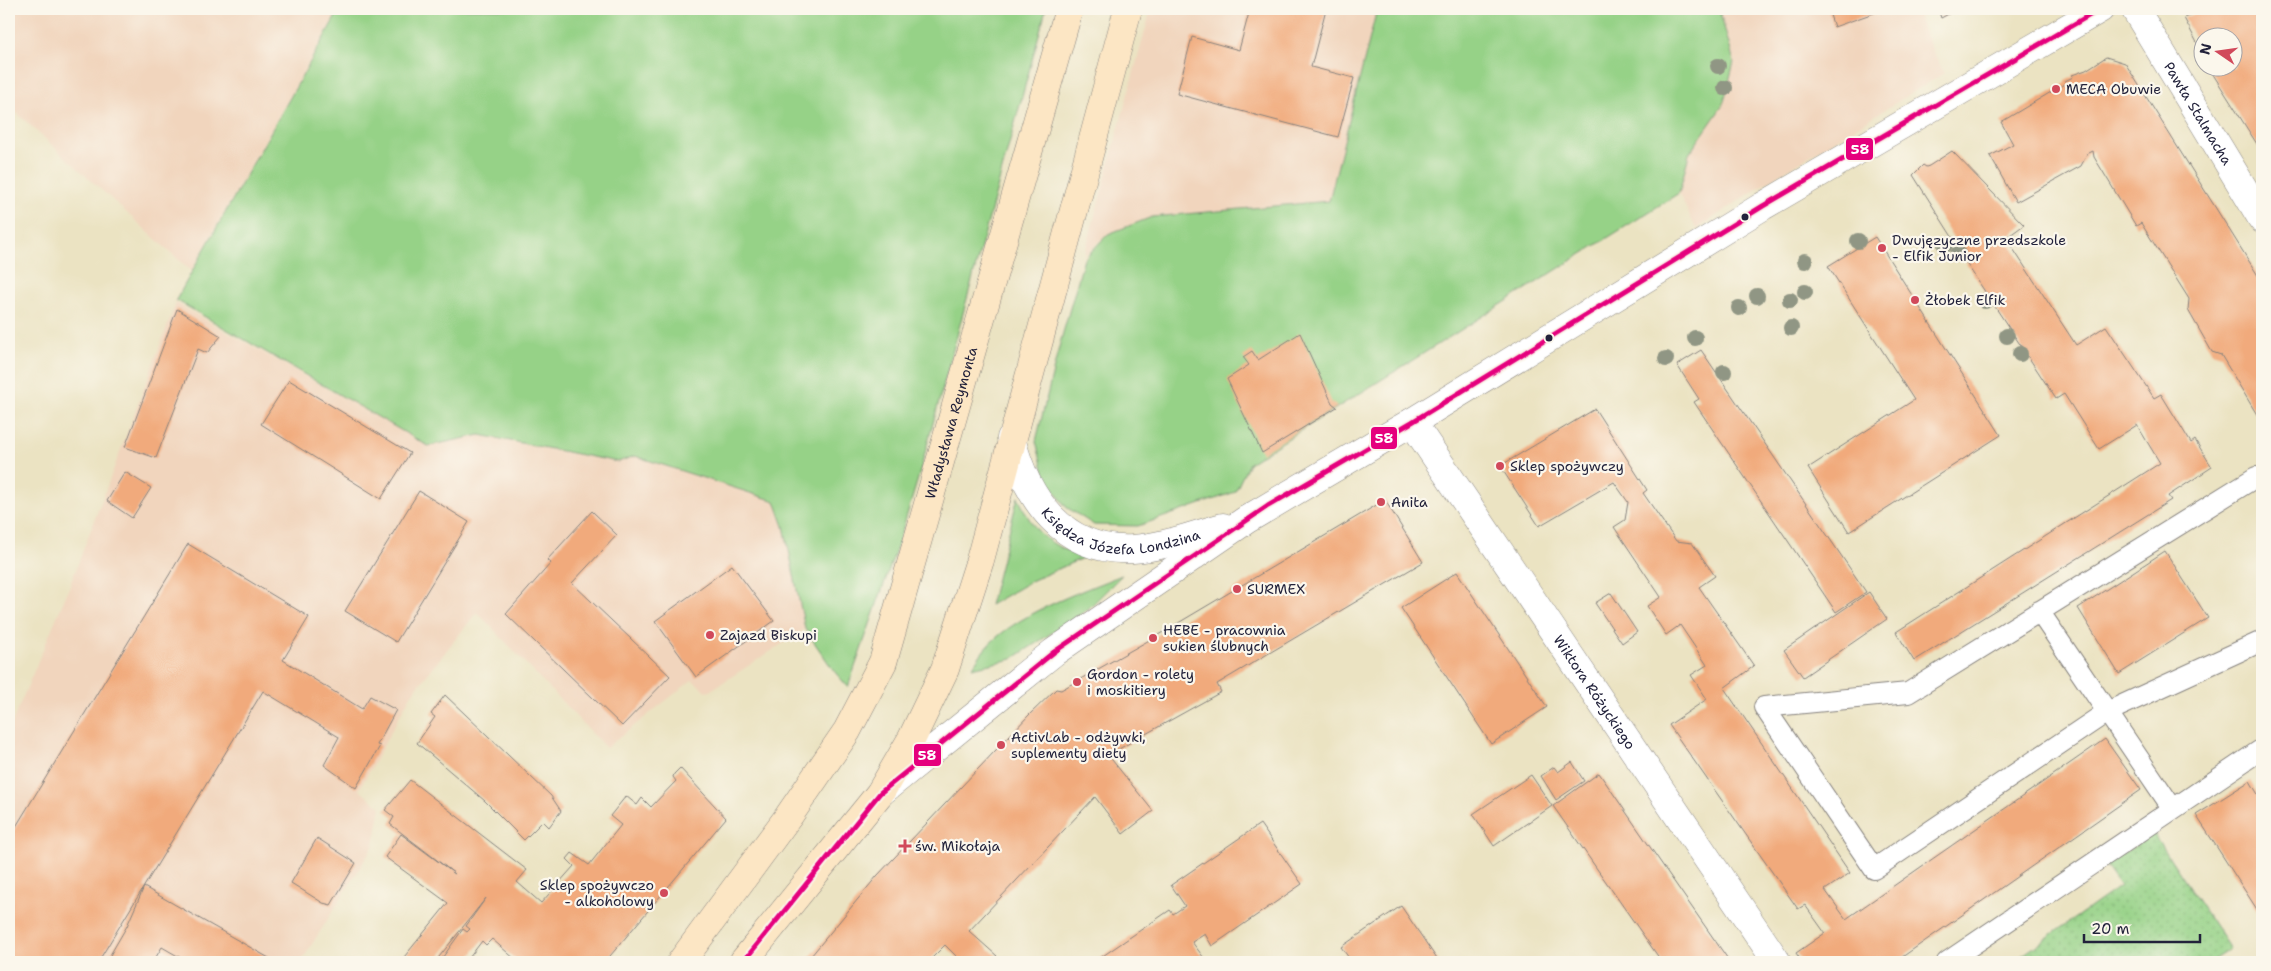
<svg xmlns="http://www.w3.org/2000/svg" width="2271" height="971" font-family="'Shantell Sans',sans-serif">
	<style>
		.built { fill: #f1d5bd }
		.grass { fill: #96d287; stroke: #5c7a61 }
		.park { fill: url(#park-dots); stroke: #5c7a61 }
		.building { fill: #f1aa7b }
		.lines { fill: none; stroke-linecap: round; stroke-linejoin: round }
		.lane-casing { stroke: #86827e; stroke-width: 22 }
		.street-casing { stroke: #86827e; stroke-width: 29 }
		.secondary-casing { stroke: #86827e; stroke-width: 29 }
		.lane { stroke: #fff; stroke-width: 20 }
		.street { stroke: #fff; stroke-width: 28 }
		.secondary { stroke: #fce6c4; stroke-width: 28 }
		.bus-1-casing { stroke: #fbf7ec; stroke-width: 9 }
		.bus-1 { stroke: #e5007d; stroke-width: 5 }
		.tree { fill: #909684 }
		.poi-dot { fill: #d1495b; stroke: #fbf7ec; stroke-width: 2 }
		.bus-dot { fill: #22223b; stroke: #fbf7ec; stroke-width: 2 }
		.labels { text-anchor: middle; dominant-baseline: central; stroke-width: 4.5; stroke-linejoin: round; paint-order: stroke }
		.poi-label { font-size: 14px; fill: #22223b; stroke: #fbf7ec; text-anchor: start }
		.street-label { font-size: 14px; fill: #22223b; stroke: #fbf7ec }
		.line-badge { stroke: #fbf7ec; stroke-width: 2 }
		.badge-label { font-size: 14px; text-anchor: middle; font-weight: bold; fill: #fff }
	</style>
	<defs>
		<pattern id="park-dots" width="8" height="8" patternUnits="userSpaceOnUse" patternTransform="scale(1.25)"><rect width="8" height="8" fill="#96d287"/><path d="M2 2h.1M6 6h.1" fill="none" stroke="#81b475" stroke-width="1.8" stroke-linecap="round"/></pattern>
	</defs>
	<rect width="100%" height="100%" fill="#fbf7ec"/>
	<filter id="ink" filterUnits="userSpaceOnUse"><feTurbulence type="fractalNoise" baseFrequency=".02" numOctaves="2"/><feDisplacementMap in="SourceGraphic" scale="10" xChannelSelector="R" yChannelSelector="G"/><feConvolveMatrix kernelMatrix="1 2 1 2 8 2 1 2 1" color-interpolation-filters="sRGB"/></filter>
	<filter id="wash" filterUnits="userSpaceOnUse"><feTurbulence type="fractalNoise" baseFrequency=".0096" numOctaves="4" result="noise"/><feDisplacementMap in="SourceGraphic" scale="20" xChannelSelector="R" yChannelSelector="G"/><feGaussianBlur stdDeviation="1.12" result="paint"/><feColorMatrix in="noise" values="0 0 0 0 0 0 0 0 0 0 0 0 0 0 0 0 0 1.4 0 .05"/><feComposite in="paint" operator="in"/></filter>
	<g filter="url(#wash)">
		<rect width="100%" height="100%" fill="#ebe3c2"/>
		<path class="built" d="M16 9H339L191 271 9 106V25Z
			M1151 9H1377L1329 201 1152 217 1107 234 1084 256Z
			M1719 9H1917L1923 31 1944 73 1772 179 1696 229 1679 193 1689 154 1723 105 1734 62Z
			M176 303 428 446 480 436 615 462 617 459 635 456 775 501 784 526 805 629 708 692 692 680 606 748 477 612 411 695 359 790 381 807 374 845 301 962H9V730L67 593Z"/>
		<path class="grass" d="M340 9H1046L917 482 899 541 848 687 834 671 805 629 784 526 775 501 635 456 618 462 480 435 428 446 176 300Z
			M1377 9H1719L1734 62 1723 105 1689 154 1679 193 1249 463 1235 492 1138 526 1094 525 1066 507 1045 477 1036 441 1059 347 1084 259 1108 234 1152 217 1329 201Z
			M1018 497C1034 533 1047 545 1085 557L1031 581 990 605Z
			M1122 575 1087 610 1012 659 972 668C976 662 980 655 985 649 1012 616 1082 591 1122 575Z"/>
		<path class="park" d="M2154 834 2230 949 2210 962H2013L2120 886 2105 865Z"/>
		<g id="blocks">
			<path class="building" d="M1250 9H1326L1311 67 1354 78 1338 137 1177 94 1192 37 1239 50Z
				M1828 9H1885L1834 27Z
				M1938 9H1958L1941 18Z
				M2204 9H2262V152L2209 68H2234V38H2204V56L2184 18Z
				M2106 57 2125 63 2262 282V423L2221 355 2212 352 2188 310 2189 299 2141 223 2136 226 2094 157 2093 151 2087 154 2081 166 2016 202 1990 156 2013 144 2001 122 2066 83 2065 81 2073 77 2072 75 2086 70Z
				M1952 151 2024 225 2006 238 2076 345 2106 326 2154 398 2161 394 2191 443 2195 440 2212 467 2168 496 2171 500 1914 661 1896 632 2160 463 2137 425 2099 449 2064 394 2056 399 2035 367 1966 263 1968 262 1913 175 1923 165 1926 167 1929 166Z
				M1875 237 2001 435 1849 532 1808 468 1914 400 1828 266Z
				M177 309 221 336 207 353 198 349 156 458 125 447Z
				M1300 333 1332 403 1337 407 1262 453 1227 379 1249 365 1243 357 1252 351 1258 360Z
				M1701 350 1866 592 1836 612 1694 402 1699 399 1677 365Z
				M289 380 410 453 381 499 261 424Z
				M1595 409 1647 490 1643 493 1676 541 1692 543 1715 576 1699 587 1754 666 1724 688 1850 873 1825 890 1846 919 2105 739 2141 790 1895 962H1802L1796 953 1825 933 1805 905 1798 909 1669 725 1707 699 1691 675 1707 665 1680 625 1666 635 1647 606 1661 597 1614 527 1625 520 1628 502 1614 482 1539 526 1500 466Z
				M125 472 151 488 132 518 107 501Z
				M419 491 469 522 396 642 345 611Z
				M1385 500 1423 562 1217 684 1221 692 1108 755 1153 811 1123 834 1095 797 969 931 997 956 990 962H962L945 945 928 962H806L877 876 1029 715 1056 689 1061 690 1153 638Z
				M592 511 617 535 572 583 670 676 622 726 506 614 551 563 547 560Z
				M188 544 309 617 283 660 362 709 370 696 396 710 377 745 380 746 356 788 324 765 339 737 263 691 98 962H9V838Z
				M2165 551 2208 618 2119 674 2078 608Z
				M732 565 774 621 696 677 655 621Z
				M1457 572 1547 707 1491 744 1401 608Z
				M1869 592 1887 619 1803 677 1784 650Z
				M1611 593 1637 632 1622 643 1595 603Z
				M445 695 551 796 561 811 549 827 543 821 524 840 485 801 417 743 435 717 431 714Z
				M1572 762 1584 781 1556 800 1541 776 1554 767 1558 772Z
				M680 768 726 818 605 962H515L516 960 492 939 486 945 482 941 466 962H442L440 961 463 929 467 932 470 929 466 926 486 898 435 962H400L448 903 385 857 401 834 455 874 390 824 394 817 385 810 410 780 527 870 517 882 541 903 574 866 567 859 572 853 589 865 621 825 610 816 626 796 637 805 642 798 651 807 676 781 673 777 674 774Z
				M1599 773 1668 873 1730 962H1662L1553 806Z
				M1531 775 1552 806 1494 846 1473 814Z
				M2250 781 2262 801V913L2260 914 2196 815Z
				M1260 824 1302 884 1212 946 1205 934 1192 942 1207 962H1094L1170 910 1173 914 1185 906 1171 885Z
				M317 838 356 863 331 905 323 903 291 883Z
				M144 887 276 962H188L162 947 153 962H106L127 926Z
				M1401 906 1439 962H1352L1341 947Z"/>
		</g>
	</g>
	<g filter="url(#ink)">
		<use href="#blocks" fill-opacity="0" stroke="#86827e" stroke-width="1"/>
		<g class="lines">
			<defs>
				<path id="lane" d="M2256 477 1908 693 1764 707 1874 869 2107 712 2262 641
					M2039 611 2173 809
					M1947 962 2262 749"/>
				<g id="street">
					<path id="s1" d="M2135 9 2262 219"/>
					<path id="s2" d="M1412 422 1777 962"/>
					<path id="s3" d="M1011 438C1026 498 1063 553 1133 549 1164 547 1194 535 1223 527"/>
					<path d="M881 792 1054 652 1246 520 1412 422 1763 206 2100 9"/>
				</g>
				<g id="secondary">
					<path id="s4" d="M681 962 788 817 847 731 883 662 1069 9"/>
					<path d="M743 962 880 793 912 738 945 669 980 560 1128 9"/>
				</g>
			</defs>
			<use href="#lane" class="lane-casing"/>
			<use href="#street" class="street-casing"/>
			<use href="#secondary" class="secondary-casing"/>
			<use href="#lane" class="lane"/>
			<use href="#street" class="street"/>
			<use href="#secondary" class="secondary"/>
			<defs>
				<path id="bus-1" d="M743 962 880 793 1054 652 1268 506 1412 422 1763 206 2100 9"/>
			</defs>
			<use href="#bus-1" class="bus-1-casing"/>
			<use href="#bus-1" class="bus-1"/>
		</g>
		<g class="tree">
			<circle cx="1718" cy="66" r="8"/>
			<circle cx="1725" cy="88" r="8"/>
			<circle cx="1858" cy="241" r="8"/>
			<circle cx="1945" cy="245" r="8"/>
			<circle cx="1958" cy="254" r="8"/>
			<circle cx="1805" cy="261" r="8"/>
			<circle cx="1805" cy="292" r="8"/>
			<circle cx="1757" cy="296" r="8"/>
			<circle cx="1790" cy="300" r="8"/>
			<circle cx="1985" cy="301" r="8"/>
			<circle cx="1739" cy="308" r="8"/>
			<circle cx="1791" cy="328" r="8"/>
			<circle cx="2007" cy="336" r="8"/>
			<circle cx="1695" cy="338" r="8"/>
			<circle cx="2020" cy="354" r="8"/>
			<circle cx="1666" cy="359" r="8"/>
			<circle cx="1724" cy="372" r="8"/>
		</g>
	</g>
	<g class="poi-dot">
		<circle cx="2056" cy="89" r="5"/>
		<circle cx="1882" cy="248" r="5"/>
		<circle cx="1915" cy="300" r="5"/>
		<circle cx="1500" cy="466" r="5"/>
		<circle cx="1381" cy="502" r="5"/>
		<circle cx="1237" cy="589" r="5"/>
		<circle cx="710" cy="635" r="5"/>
		<circle cx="1153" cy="638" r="5"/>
		<circle cx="1077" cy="682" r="5"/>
		<circle cx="1001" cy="745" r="5"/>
		<path d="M902.5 838.5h5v5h5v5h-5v5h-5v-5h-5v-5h5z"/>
		<circle cx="664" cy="893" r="5"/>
	</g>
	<g class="bus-dot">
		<circle cx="1745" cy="217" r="4.5"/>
		<circle cx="1549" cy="338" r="4.5"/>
	</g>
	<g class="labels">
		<g class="poi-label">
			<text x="2066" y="89">MECA Obuwie</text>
			<text x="1892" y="240">Dwujęzyczne przedszkole<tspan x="1892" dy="16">- Elfik Junior</tspan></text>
			<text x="1925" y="300">Żłobek Elfik</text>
			<text x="1510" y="466">Sklep spożywczy</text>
			<text x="1391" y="502">Anita</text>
			<text x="1247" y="589">SURMEX</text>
			<text x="1163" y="630">HEBE - pracownia<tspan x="1163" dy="16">sukien ślubnych</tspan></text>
			<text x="720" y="635">Zajazd Biskupi</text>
			<text x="1087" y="674">Gordon - rolety<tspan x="1087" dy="16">i moskitiery</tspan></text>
			<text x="1011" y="737">ActivLab - odżywki,<tspan x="1011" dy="16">suplementy diety</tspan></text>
			<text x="915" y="846">św. Mikołaja</text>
			<text x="654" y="885" text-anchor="end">Sklep spożywczo<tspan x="654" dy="16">- alkoholowy</tspan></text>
		</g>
		<g class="street-label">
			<text stroke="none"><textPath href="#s1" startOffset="122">Pawła Stalmacha</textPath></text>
			<text stroke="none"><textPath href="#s4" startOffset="611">Władysława Reymonta</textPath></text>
			<text stroke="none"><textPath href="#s3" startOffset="164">Księdza Józefa Londzina</textPath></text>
			<text stroke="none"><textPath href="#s2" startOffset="326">Wiktora Różyckiego</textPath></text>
		</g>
	</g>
	<g class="line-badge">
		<rect x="1845" y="137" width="29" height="24" rx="5" fill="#e5007d"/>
		<rect x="1370" y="426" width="28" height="24" rx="5" fill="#e5007d"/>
		<rect x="913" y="743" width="29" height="24" rx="5" fill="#e5007d"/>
	</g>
	<g class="badge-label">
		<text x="1860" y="154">58</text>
		<text x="1384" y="443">58</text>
		<text x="927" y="760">58</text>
	</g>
	<rect width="2271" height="971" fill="none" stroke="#fbf7ec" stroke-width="30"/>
	<g transform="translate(2218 52) rotate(283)"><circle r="24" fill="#fbf7ec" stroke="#a4a2a5"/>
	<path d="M0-4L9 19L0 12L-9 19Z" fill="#d1495b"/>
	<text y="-8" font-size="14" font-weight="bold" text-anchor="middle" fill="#22223b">N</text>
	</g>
	<path d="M2084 934v8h116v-8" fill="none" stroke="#22223b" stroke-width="2.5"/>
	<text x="2091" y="934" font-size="15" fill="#22223b" stroke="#fbf7ec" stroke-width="4" paint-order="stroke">20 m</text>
</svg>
